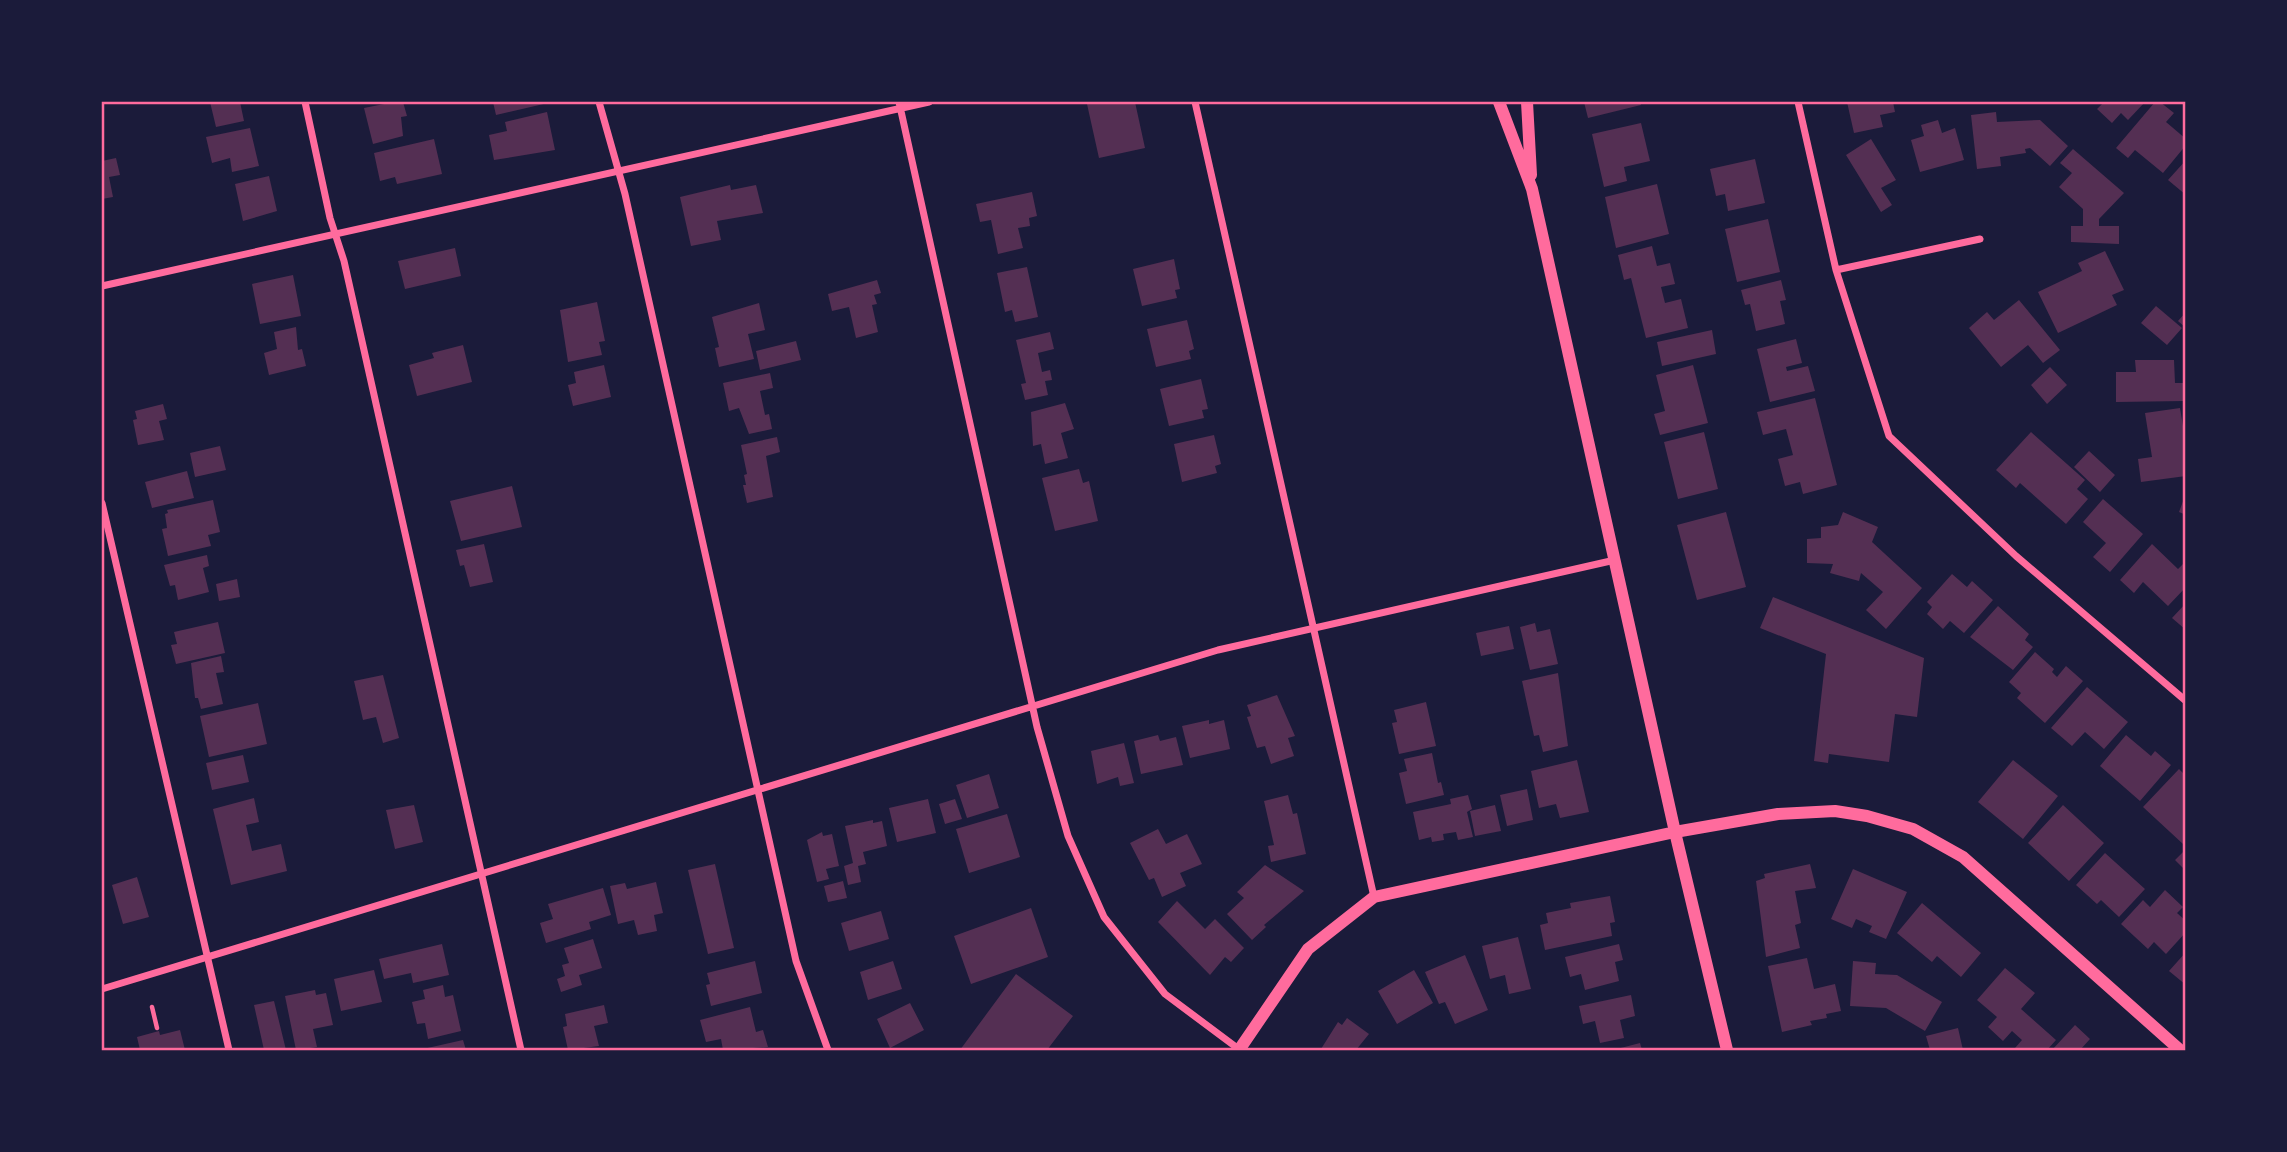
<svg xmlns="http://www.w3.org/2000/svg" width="2287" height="1152" font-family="'PT Serif',serif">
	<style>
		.building { fill: #542f53 }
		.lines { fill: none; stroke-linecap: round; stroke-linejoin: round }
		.path { stroke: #ff6b9d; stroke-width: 4.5 }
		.minor { stroke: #ff6b9d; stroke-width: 7 }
		.tertiary { stroke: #ff6b9d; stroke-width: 12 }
		.neatline { fill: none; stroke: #ff6b9d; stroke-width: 2.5 }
	</style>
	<rect width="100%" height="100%" fill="#1b1b3a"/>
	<path class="building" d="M210 102H240L244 121 216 127Z
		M394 102H403L407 116 401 117 403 136 373 144 364 108Z
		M493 102H548V103L496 115Z
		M1099 102H1135L1145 148 1099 158 1087 104Z
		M1584 102H1640L1641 105 1588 118Z
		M1847 102H1893L1895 112 1880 115 1883 127 1854 133Z
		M2104 102H2145L2128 120 2121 113 2112 123 2097 109Z
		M2155 102H2160L2174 113 2166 122 2186 139V145L2163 173 2135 150 2128 158 2116 148Z
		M547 112 555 150 494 160 489 135 507 131 505 122Z
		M1996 112 1997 122 2040 120 2068 146 2050 166 2030 148 2025 149 2026 153 2000 157 2001 166 1977 169 1971 115Z
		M1938 120 1942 133 1955 128 1964 160 1920 172 1911 140 1924 136 1921 125Z
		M1641 123 1650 161 1624 167 1627 181 1604 187 1592 134Z
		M250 128 259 166 232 172 230 158 212 163 206 137Z
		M434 139 442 174 397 184 395 177 380 181 374 153Z
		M1871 139 1896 180 1881 188 1892 205 1881 212 1846 155Z
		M2073 149 2124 193 2099 219V226H2119V244L2071 242V226H2083V209L2059 187 2072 173 2060 163Z
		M116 158 120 175 109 177 113 197 102 199V161Z
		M1755 159 1765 203 1728 211 1725 194 1716 196 1710 169Z
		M2186 160V195L2168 180Z
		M269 176 277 211 243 221 235 184Z
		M1657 184 1669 234 1616 248 1605 197Z
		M730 185 731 190 756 185 763 213 717 221 721 240 691 246 680 197Z
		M1032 192 1037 216 1029 218 1030 226 1018 228 1023 248 998 254 991 220 980 222 976 204Z
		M1768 219 1780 272 1737 282 1725 229Z
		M1652 246 1657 266 1670 263 1675 284 1661 287 1665 303 1681 299 1688 328 1646 338 1631 278 1624 280 1618 255Z
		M455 248 461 276 405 289 398 261Z
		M2105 251 2124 290 2112 295 2117 305 2058 333 2038 292 2082 271 2078 263Z
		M1174 259 1180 289 1175 290 1177 298 1142 306 1133 269Z
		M1027 267 1038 317 1015 322 1012 310 1005 312 997 273Z
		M293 275 301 316 260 324 252 284Z
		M877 280 881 293 874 295 877 304 872 305 878 332 856 338 849 307 832 311 828 294Z
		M1781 280 1786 300 1780 301 1785 324 1756 331 1750 304 1745 305 1741 290Z
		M2019 300 2060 350 2043 363 2028 345 2001 367 1969 328 1987 312 1994 320Z
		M597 302 605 341 599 342 602 355 568 362 560 310Z
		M759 303 765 330 748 334 754 359 719 367 715 348 719 347 712 317Z
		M2156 306 2182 328 2167 345 2141 323Z
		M2186 312V328L2178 321Z
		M1187 320 1194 349 1189 351 1191 359 1156 367 1147 329Z
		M296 327 298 350 302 349 306 366 269 375 264 353 277 349 274 332Z
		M1712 330 1716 354 1662 366 1657 342Z
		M1050 332 1054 349 1038 353 1042 372 1050 370 1052 380 1045 381 1048 395 1025 400 1021 384 1026 383 1016 340Z
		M1796 339 1802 363 1786 367 1787 371 1808 366 1815 391 1770 402 1757 349Z
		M796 341 801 360 760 370 756 351Z
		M463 345 472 382 417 396 409 365 434 358 432 353Z
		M2135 360H2174L2175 383H2185V401L2116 402V372H2136Z
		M604 365 611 397 573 406 568 385 576 383 574 372Z
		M1693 365 1708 423 1660 435 1654 414 1665 411 1656 375Z
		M2050 367 2067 385 2047 404 2031 385Z
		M770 373 773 388 760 391 765 415 769 414 772 429 749 434 739 408 729 411 723 383Z
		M1201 379 1208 409 1202 410 1204 418 1169 426 1160 389Z
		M1815 398 1837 485 1803 494 1800 482 1785 486 1778 459 1793 455 1786 429 1763 435 1757 412Z
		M1065 403 1074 429 1061 433 1068 458 1045 464 1041 444 1033 446 1031 412Z
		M163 404 167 419 159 421 164 440 138 445 133 420 137 419 135 411Z
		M2180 408 2186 444V476L2141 482 2138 459 2152 457 2145 413Z
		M1704 432 1718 489 1678 499 1664 442Z
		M2031 432 2085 480 2077 489 2088 499 2066 524 2020 483 2016 488 1996 470Z
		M1214 435 1221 464 1215 466 1217 473 1182 482 1174 444Z
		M777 437 780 452 766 456 773 497 747 503 743 485H746L744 475 747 474 741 445Z
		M220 446 226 470 195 477 190 453Z
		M2089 451 2115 475 2100 492 2074 467Z
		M1079 469 1083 483 1089 481 1098 521 1055 531 1042 478Z
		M187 471 194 498 152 508 145 482Z
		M512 486 522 527 461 541 450 501Z
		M2185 496H2186V515L2179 512Z
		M2103 499 2143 534 2110 572 2093 557 2106 543 2083 522Z
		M213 500 220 532 208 535 211 546 168 556 162 529 167 528 165 514 168 513 167 510Z
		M1726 512 1746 587 1697 600 1677 525Z
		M1843 512 1878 527 1872 542 1922 588 1886 629 1866 610 1883 592 1861 573 1859 581 1830 573 1833 564 1807 563V539L1821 538V527L1838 525Z
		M484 544 493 582 470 587 464 565 460 566 456 550Z
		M2152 544 2178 569 2183 564 2186 566V587L2168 606 2143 582 2134 593 2120 580Z
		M207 555 209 566 203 568 209 592 178 600 175 585 170 586 164 565Z
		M1952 574 1967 587 1972 581 1993 600 1964 633 1950 621 1943 629 1927 614 1932 607 1927 602Z
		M237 579 240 597 219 601 216 584Z
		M1773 597 1924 658 1917 717 1895 714 1889 762 1829 754 1828 763 1814 761 1826 654 1760 628Z
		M2186 603V630L2172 618Z
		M1998 606 2029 634 2025 640 2033 647 2013 670 1970 637Z
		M218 622 225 653 176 664 171 645 177 644 174 632Z
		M1535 623 1537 632 1550 629 1558 664 1530 670 1520 627Z
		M1509 626 1514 649 1481 656 1476 633Z
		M2035 652 2054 669 2052 672 2057 677 2066 666 2083 681 2045 723 2017 698 2021 693 2009 682Z
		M221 656 224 672 216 673 223 704 201 709 198 698H195L191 663Z
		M1558 673 1568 746 1543 752 1539 735 1534 736 1522 681Z
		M383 675 399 738 383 743 376 717 363 720 354 681Z
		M2087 687 2128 722 2104 749 2085 732 2072 746 2051 728Z
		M1277 695 1295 736 1288 738 1294 756 1271 764 1265 746 1257 748 1247 717 1251 716 1247 705Z
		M1426 702 1436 746 1399 754 1392 723 1397 722 1394 710Z
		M258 703 267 744 209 757 200 716Z
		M1209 720V724L1224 720 1230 749 1190 758 1182 726Z
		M1158 735 1160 741 1176 737 1183 765 1141 774 1134 741Z
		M2126 735 2151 756 2155 751 2171 765 2140 801 2100 766Z
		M1124 743 1134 783 1120 786 1118 777 1097 784 1091 751Z
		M1432 753 1438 783 1441 782 1444 795 1406 804 1399 773 1407 771 1404 759Z
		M243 755 249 782 212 790 206 763Z
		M1577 760 1589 812 1560 818 1556 804 1539 808 1531 771Z
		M2013 760 2058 796 2023 839 1978 802Z
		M2179 769 2186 776V841L2183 844 2143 807Z
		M989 774 999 808 967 818 956 785Z
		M1527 789 1533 820 1507 826 1500 795Z
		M1288 795 1293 814 1297 813 1306 854 1271 862 1268 846 1274 845 1264 801Z
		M1468 795 1472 809 1467 812 1473 837 1458 840 1456 832 1443 834 1444 840 1432 842 1431 837 1419 840 1413 812 1451 804 1450 799Z
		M254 798 259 822 246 825 252 851 281 844 287 871 231 885 213 809Z
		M928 799 936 833 897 842 889 808Z
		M955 799 962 819 945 824 939 804Z
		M414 805 423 842 395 849 386 810Z
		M1495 805 1501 831 1475 836 1470 811Z
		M2063 805 2104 843 2069 881 2028 843Z
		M1007 814 1020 857 969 873 956 829Z
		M873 820V823L882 821 887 846 863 852 866 864 858 866 861 882 848 885 844 866 853 863 845 826Z
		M1158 829 1166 844 1187 834 1202 864 1180 873 1186 886 1162 897 1154 878 1149 880 1130 843Z
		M822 832 823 836 832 834 839 866 826 869 829 879 817 882 807 840Z
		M2186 849V871L2175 860Z
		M2105 853 2145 889 2119 917 2101 900 2097 904 2076 885Z
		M715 864 734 948 708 954 688 870Z
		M1810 864 1816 888 1795 891 1801 923 1795 925 1800 948 1766 957 1756 881 1765 878 1764 874Z
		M1265 865 1304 891 1264 925 1266 927 1252 940 1227 914 1244 898 1237 892Z
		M1853 869 1907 892 1886 939 1869 932 1872 926 1856 919 1852 928 1831 919Z
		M137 877 149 917 123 924 112 885Z
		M843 881 847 898 828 902 824 886Z
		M656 882 663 913 654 915 657 931 638 935 634 920 618 924 610 886 625 883 627 889Z
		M603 888 611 915 589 922 591 929 546 943 540 923 553 919 548 904Z
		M2165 890 2183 907 2177 913 2186 921V932L2166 954 2154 942 2148 949 2121 924 2143 900 2150 907Z
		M1610 896 1615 922 1610 923 1612 936 1545 950 1540 925 1548 923 1546 913 1571 908 1570 903Z
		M1177 901 1205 929 1215 919 1244 948 1231 962 1225 957 1210 975 1158 922Z
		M1922 903 1981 953 1961 977 1937 956 1932 962 1897 933Z
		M1031 908 1048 957 971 984 954 936Z
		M881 911 889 939 849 951 841 923Z
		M1518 937 1531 989 1509 994 1505 975 1490 979 1482 946Z
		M593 939 602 968 579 975 582 985 561 992 557 979 565 976 562 965 569 963 564 948Z
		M442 944 449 975 413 983 411 973 384 979 379 959Z
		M1619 944 1623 960 1615 962 1619 981 1585 990 1581 974 1570 977 1565 957Z
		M2186 952V985L2169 971Z
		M1465 955 1488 1010 1455 1024 1445 1002 1439 1004 1425 972Z
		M1807 958 1814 989 1835 984 1841 1011 1826 1014 1827 1018 1810 1021 1812 1025 1782 1032 1768 966Z
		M755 961 762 993 711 1006 706 985 710 984 707 973Z
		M893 961 902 989 868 1000 860 972Z
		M1853 961 1876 963 1875 974 1897 975 1942 1002 1925 1031 1886 1008 1850 1006Z
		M2005 968 2035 993 2021 1009 2056 1040 2047 1050H2018L2015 1048 2022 1040 2012 1031 2003 1041 1988 1027 1997 1017 1977 1000Z
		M374 970 382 1002 341 1011 334 979Z
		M1414 970 1433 1003 1397 1024 1378 991Z
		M1016 974 1073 1016 1047 1050H960Z
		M443 985 445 997 453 995 461 1031 428 1039 425 1023 417 1024 412 1002 425 999 423 990Z
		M315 990 316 995 326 993 333 1025 313 1029 317 1047 296 1050 285 996Z
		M1631 995 1635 1016 1620 1020 1624 1038 1600 1043 1595 1021 1583 1024 1579 1006Z
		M274 1001 286 1050H264L254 1005Z
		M910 1003 924 1030 890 1048 877 1019Z
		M604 1005 608 1023 594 1026 599 1046 568 1050 563 1027 567 1026 565 1014Z
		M750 1007 756 1032 763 1030 768 1047 723 1050 721 1039 706 1042 700 1020Z
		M1347 1018 1369 1034 1356 1050 1321 1049 1338 1022 1342 1025Z
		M2075 1025 2090 1039 2080 1050H2052Z
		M1958 1028 1963 1050H1930L1926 1036Z
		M180 1030 185 1050H140L137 1037 159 1031 160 1035Z
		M463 1040 466 1050H423V1049Z
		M1640 1043 1642 1050H1613Z"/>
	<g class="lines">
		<path class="path" d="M152 1007 157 1028"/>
		<path class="minor" d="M305 102 330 218 344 261 521 1050
			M599 102 625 194 796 961 828 1050
			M899 102 1037 727 1068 836 1104 917 1165 994 1240 1050
			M1195 102 1374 897
			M1798 102 1836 270 1889 436 2016 556 2186 701
			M1836 270 1980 239
			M102 286 929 102
			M102 503 229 1050
			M102 989 1218 650 1615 560"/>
		<path class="tertiary" d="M1499 102 1532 189 1675 832 1727 1050
			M1527 102 1531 175
			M1239 1050 1308 949 1374 897 1675 832 1778 814 1835 811 1867 816 1913 829 1963 857 2180 1050"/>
	</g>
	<rect width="2287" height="1152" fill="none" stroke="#1b1b3a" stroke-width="206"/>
	<rect x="103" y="103" width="2081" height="946" class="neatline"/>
</svg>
